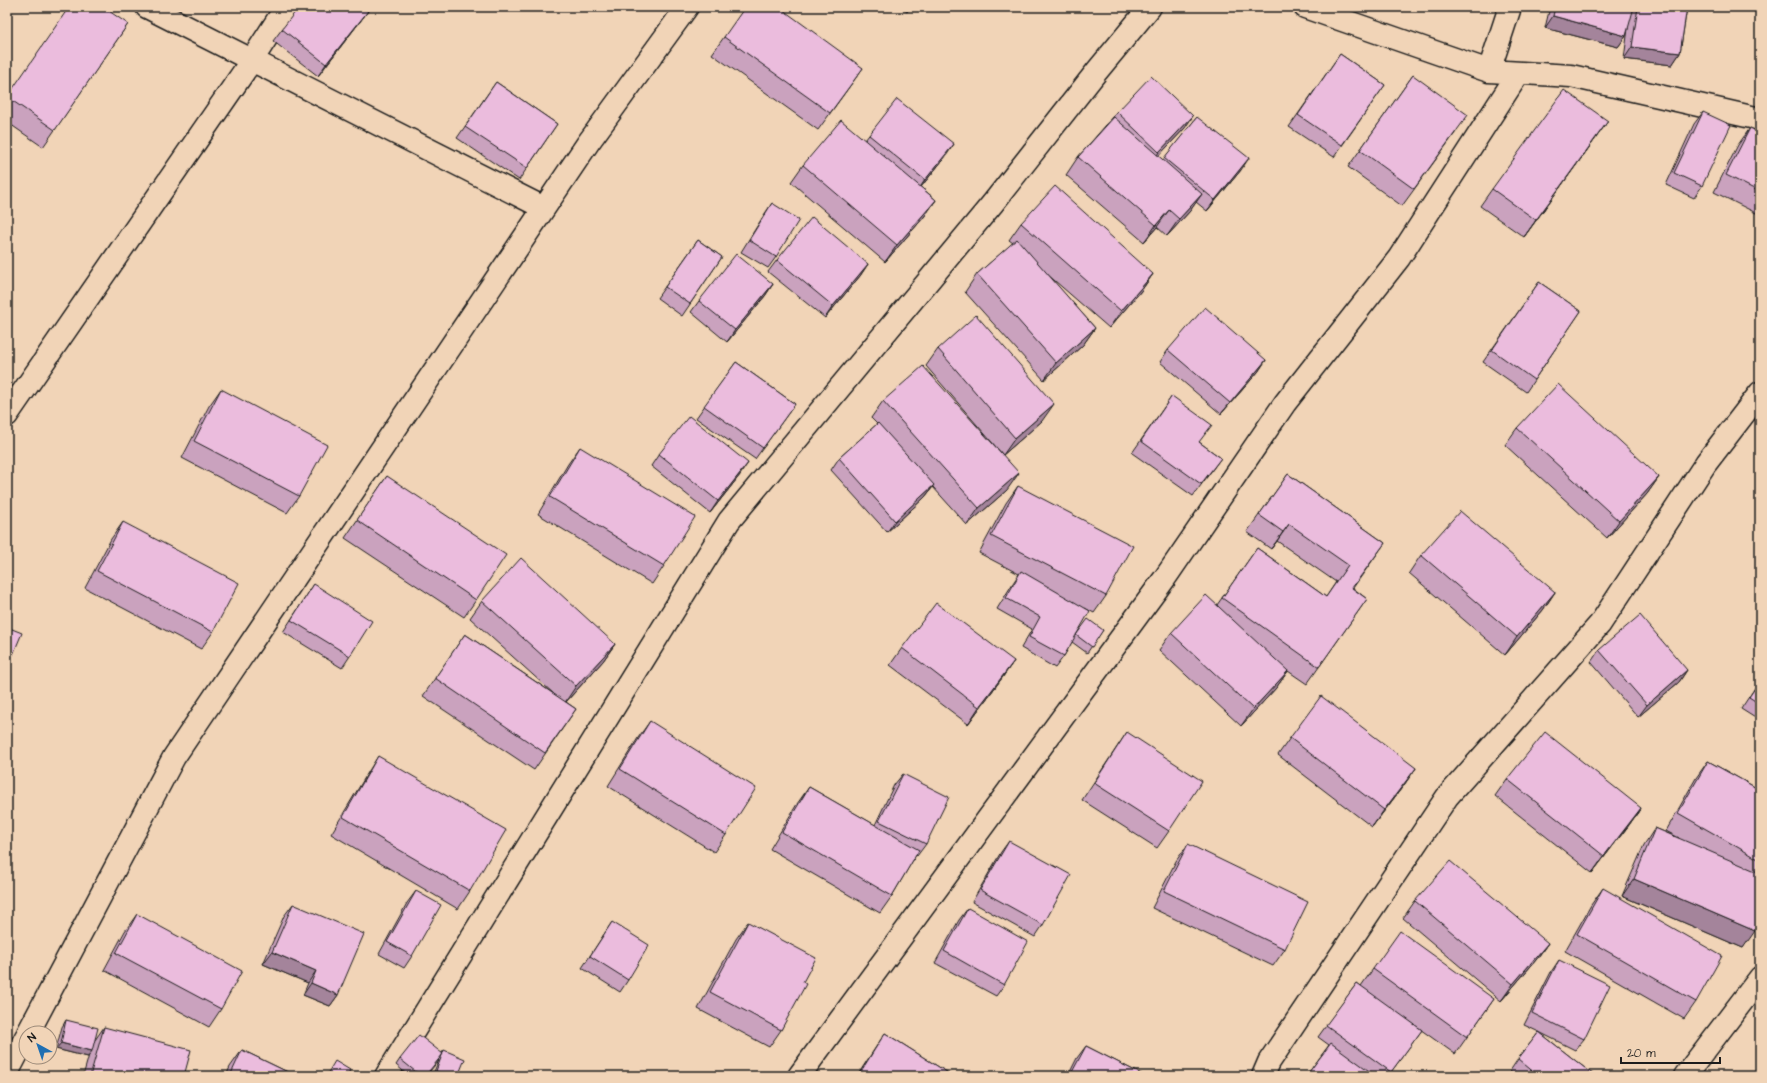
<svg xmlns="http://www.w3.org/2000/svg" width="1767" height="1083" font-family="'Architects Daughter',sans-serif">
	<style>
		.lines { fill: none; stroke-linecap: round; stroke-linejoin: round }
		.minor-casing { stroke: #1c1c1c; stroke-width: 25 }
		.minor { stroke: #f1d4b7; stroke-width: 22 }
		.wall { fill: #caa2be; stroke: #1c1c1c }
		.shaded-wall { fill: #a4849b; stroke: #1c1c1c }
		.building { fill: #ebbcdd; stroke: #1c1c1c }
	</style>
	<rect width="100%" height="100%" fill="#f1d4b7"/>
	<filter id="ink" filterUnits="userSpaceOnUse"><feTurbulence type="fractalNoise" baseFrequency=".025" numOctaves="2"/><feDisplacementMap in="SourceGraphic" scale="8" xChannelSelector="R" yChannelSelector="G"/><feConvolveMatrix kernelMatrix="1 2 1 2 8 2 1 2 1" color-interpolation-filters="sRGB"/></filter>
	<g filter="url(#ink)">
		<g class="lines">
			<defs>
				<path id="minor" d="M147 7 544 208
					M1305 7 1489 71 1571 76 1760 119
					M1489 71 1510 7
					M7 415 252 60 286 7
					M28 1033 174 757 588 143 687 7
					M7 1073 26 1037
					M386 1076 729 521 993 203 1097 71 1150 7
					M799 1076 1165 578 1285 403 1399 258 1518 74
					M1263 1076 1269 1062 1447 797 1600 624 1706 463 1760 393
					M1685 1076 1760 978"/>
			</defs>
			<use href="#minor" class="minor-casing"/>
			<use href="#minor" class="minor"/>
		</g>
		<path class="wall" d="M900 7H911L907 12Z
			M1550 7H1687L1680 53 1672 65 1624 59 1628 28 1626 36 1618 47 1545 28Z
			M368 11 359 23 318 76 273 41 282 29Z
			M128 24 43 147 7 122V97Z
			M724 37 863 68 818 130 712 54Z
			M1340 54 1385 85 1334 157 1289 127Z
			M1413 75 1456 132 1402 206 1348 167Z
			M496 82 557 124 519 180 457 138Z
			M1117 112 1185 128 1158 156 1163 160 1197 117 1241 170 1207 211 1196 202 1190 211 1167 236 1157 227 1144 242 1066 175 1078 157 1113 117Z
			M1703 112 1702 186 1694 198 1666 185 1694 124Z
			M1750 128 1760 133V215L1714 192 1738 145Z
			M869 135 946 156 921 187 936 200 924 217 885 262 791 182 803 165 865 140Z
			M1596 138 1524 237 1480 206 1492 189Z
			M772 203 776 257 768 268 741 252 764 215Z
			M1021 223 1153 274 1141 291 1109 328 1047 274 1095 328 1083 345 1044 380 965 292 977 274 1013 243 1009 240Z
			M698 240 722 257 682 316 657 298Z
			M777 260 868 264 860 276 825 318 768 272Z
			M1539 282 1581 311 1526 392 1483 362Z
			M773 284 765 296 727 342 691 312 699 301Z
			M938 349 1042 421 1003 455 926 366Z
			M1168 350 1266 360 1258 372 1221 414 1160 362Z
			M736 362 795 404 755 459 696 418Z
			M221 389 299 496 287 513 182 458 209 406Z
			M1172 396 1199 442 1221 458 1193 496 1132 453Z
			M883 401 1007 490 967 525 933 487 925 497 887 532 831 470 839 458 877 424 871 418Z
			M1517 428 1659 477 1647 494 1607 538 1505 445Z
			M580 447 664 566 652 584 538 514 568 464Z
			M659 454 740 475 710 513 651 466Z
			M1288 474 1385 543 1353 588 1367 599 1307 684 1288 671 1276 688 1241 726 1159 650 1171 633 1217 605 1257 548 1326 597 1336 582 1277 541 1271 549 1247 532Z
			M387 476 476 600 464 617 345 538Z
			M1018 486 1106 596 1094 613 1085 608 1077 634 1103 630 1087 653 1072 642 1064 656 1055 668 1021 648 1032 629 997 609 1013 583 1019 574 979 553 1006 503Z
			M123 522 213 632 201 649 85 588 111 539Z
			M1421 555 1555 592 1543 610 1505 655 1409 573Z
			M314 584 350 656 342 668 283 632Z
			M482 601 615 644 603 661 566 702 576 709 534 770 423 696 465 634 554 694 470 618Z
			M902 648 1014 661 1002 678 968 724 890 665Z
			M1599 650 1687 670 1679 682 1638 717 1591 662Z
			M1760 680V721L1741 709Z
			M650 721 726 835 714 852 608 786 638 738Z
			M1127 732 1169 831 1157 848 1082 800Z
			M1290 738 1416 768 1404 785 1372 827 1278 755Z
			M378 756 470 891 458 909 331 834 367 774Z
			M1708 761 1760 790V919L1743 948 1622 896 1644 845 1655 828 1679 838 1666 831 1696 778Z
			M903 774 926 844 917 856 916 855 892 896 880 913 770 849 797 804 809 787 875 825 894 785Z
			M1507 779 1641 808 1629 825 1592 873 1495 796Z
			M1009 841 1043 925 1035 937 972 902 1001 852Z
			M1188 844 1285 949 1273 966 1152 908 1176 861Z
			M1603 888 1696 1002 1684 1019 1565 951 1591 905Z
			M416 891 412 956 404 968 379 954 407 903Z
			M1415 901 1548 943 1536 960 1501 1001 1403 918Z
			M293 904 338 995 330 1006 303 995 308 983 263 964 284 916Z
			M968 908 1004 985 996 996 935 963 959 920Z
			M137 914 221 1009 209 1027 104 970 125 931Z
			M612 922 628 980 620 992 582 968Z
			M748 922 803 982 781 1030 769 1047 698 1009 736 939Z
			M1559 960 1584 1039 1575 1050 1539 1032 1595 1076H1516L1510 1071 1518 1059 1539 1032 1524 1025 1551 972Z
			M1373 969 1494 999 1455 1054 1410 1022 1422 1030 1388 1076H1306L1329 1045 1318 1037 1357 983 1361 986Z
			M66 1020 95 1040 104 1027 184 1076H83L89 1055 88 1057 56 1049 62 1027Z
			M885 1033 953 1076H857Z
			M1086 1046 1145 1076H1068L1077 1058Z
			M242 1050 296 1076H226L230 1067Z
			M444 1050 458 1076H432L439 1060 426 1076H409L396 1065 400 1059 442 1053Z"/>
		<path class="shaded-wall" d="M368 11 359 23 318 76 326 64Z
			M1553 16 1626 36 1618 47 1545 28Z
			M1632 47 1680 53 1672 65 1624 59Z
			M1193 116 1185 128 1151 164 1159 152Z
			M1608 121 1596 138 1524 237 1536 220Z
			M954 144 946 156 917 192 925 180Z
			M1249 158 1241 170 1207 211 1215 200Z
			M1202 194 1190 211 1167 236 1179 219Z
			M936 200 924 217 885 262 897 245Z
			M1169 210 1157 227 1144 242 1156 225Z
			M868 264 860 276 825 318 833 306Z
			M1153 274 1141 291 1109 328 1121 311Z
			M773 284 765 296 727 342 735 330Z
			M1095 328 1083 345 1044 380 1056 363Z
			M1266 360 1258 372 1221 414 1230 403Z
			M1054 404 1042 421 1003 455 1015 438Z
			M748 463 740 475 710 513 718 501Z
			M1019 473 1007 490 967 525 979 508Z
			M1659 477 1647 494 1607 538 1619 521Z
			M934 485 925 497 887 532 895 521Z
			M1289 524 1277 541 1271 549 1283 532Z
			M1555 592 1543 610 1505 655 1517 637Z
			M615 644 603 661 564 704 576 686Z
			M1014 661 1002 678 968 724 979 707Z
			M1687 670 1679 682 1638 717 1647 705Z
			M1288 671 1276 688 1241 726 1253 709Z
			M1416 768 1404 785 1372 827 1384 810Z
			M1641 808 1629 825 1592 873 1604 856Z
			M1634 879 1755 931 1743 948 1622 896Z
			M1548 943 1536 960 1501 1001 1513 984Z
			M272 952 316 971 308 983 263 964Z
			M311 983 338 995 330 1006 303 995Z
			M61 1043 92 1051 88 1057 56 1049Z
			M436 1071 448 1076H432Z"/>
		<path class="building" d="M69 7H103L128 24 55 130 7 97Z
			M299 7H362L368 11 326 64 282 29Z
			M745 7H779L863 68 830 113 724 37Z
			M1555 7H1634L1626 36 1553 16Z
			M1638 7H1687L1680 53 1632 47Z
			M1340 54 1385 85 1342 145 1298 115Z
			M1413 75 1468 115 1414 189 1360 150Z
			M1151 76 1193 116 1159 152 1117 112Z
			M496 82 557 124 527 168 465 127Z
			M1564 90 1608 121 1536 220 1492 189Z
			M897 99 954 144 925 180 869 135Z
			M1703 112 1731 125 1702 186 1674 173Z
			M1114 117 1202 194 1179 219 1169 210 1156 225 1078 157Z
			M1197 117 1249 158 1215 200 1164 158Z
			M841 120 936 200 897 245 803 165Z
			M1750 128 1760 133V192L1726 175Z
			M1055 186 1153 274 1121 311 1021 223Z
			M772 203 799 220 776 257 749 240Z
			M812 217 868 264 833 306 777 260Z
			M1017 239 1095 328 1056 363 977 274Z
			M698 240 722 257 690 304 665 287Z
			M736 254 773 284 735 330 699 301Z
			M1539 282 1581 311 1534 380 1492 350Z
			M1205 307 1266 360 1230 403 1168 350Z
			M976 315 1054 404 1015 438 938 349Z
			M736 362 795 404 763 448 704 406Z
			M923 366 1019 473 979 508 883 401Z
			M1558 384 1659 477 1619 521 1517 428Z
			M221 389 327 445 299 496 194 441Z
			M1172 396 1212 425 1199 442 1221 458 1201 484 1141 441Z
			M689 416 748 463 718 501 659 454Z
			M878 423 934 485 895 521 839 458Z
			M580 447 695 517 664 566 550 497Z
			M1288 474 1385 543 1352 588 1367 599 1319 667 1222 598 1257 548 1326 597 1348 565 1289 524 1283 532 1259 515Z
			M387 476 506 555 476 600 357 520Z
			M1018 486 1133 546 1106 596 991 536Z
			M1460 511 1555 592 1517 637 1421 555Z
			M123 522 239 583 213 632 97 571Z
			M521 558 615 644 576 686 482 601Z
			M1021 571 1090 611 1064 656 1029 637 1040 617 1006 598Z
			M314 584 372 621 350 656 291 620Z
			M1206 595 1288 671 1253 709 1171 633Z
			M936 603 1014 661 979 707 902 648Z
			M1640 615 1687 670 1647 705 1599 650Z
			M1088 619 1103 630 1092 647 1076 635Z
			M7 627 22 633 7 669Z
			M465 634 576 709 545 753 435 678Z
			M1760 681V704L1749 697Z
			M1321 696 1416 768 1384 810 1290 738Z
			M650 721 756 788 726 835 620 769Z
			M1127 732 1202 781 1169 831 1094 783Z
			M1545 732 1641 808 1604 856 1507 779Z
			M378 756 506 830 470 891 343 817Z
			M1708 761 1760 790V860L1678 813Z
			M903 774 949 797 926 844 879 821Z
			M809 787 919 850 892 896 782 832Z
			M1655 828 1760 873V919L1755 931 1634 879Z
			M1009 841 1071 875 1043 925 980 890Z
			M1188 844 1308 902 1285 949 1164 891Z
			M1450 861 1548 943 1513 984 1415 901Z
			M1603 888 1722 956 1696 1002 1577 934Z
			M416 891 441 905 412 956 387 942Z
			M293 904 364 934 338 995 311 983 316 971 272 952Z
			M968 908 1028 942 1004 985 944 951Z
			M137 914 242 971 221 1009 116 953Z
			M612 922 649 945 628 980 590 956Z
			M748 922 816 958 803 982 806 984 781 1030 710 992Z
			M1400 931 1494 999 1467 1037 1373 969Z
			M1559 960 1610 985 1584 1039 1532 1013Z
			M1357 983 1422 1030 1391 1072 1326 1025Z
			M66 1020 98 1028 92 1051 61 1043Z
			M104 1027 191 1050 184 1076H90Z
			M1539 1032 1595 1076H1536L1535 1075 1536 1074 1518 1059Z
			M885 1033 953 1076H858Z
			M419 1035 443 1054 425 1076H421L400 1059Z
			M1331 1043 1376 1076H1306Z
			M1086 1046 1145 1076H1076L1071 1074Z
			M242 1050 296 1076H230Z
			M444 1050 465 1059 458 1076H448L436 1071Z
			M335 1061 350 1070 347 1076H326Z"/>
	</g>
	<rect width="1767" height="1083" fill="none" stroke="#f1d4b7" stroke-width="24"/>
	<rect x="12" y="12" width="1743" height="1059" fill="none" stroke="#1c1c1c" stroke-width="1.5" filter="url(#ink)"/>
	<g transform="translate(38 1045) rotate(320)"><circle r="19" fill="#f1d4b7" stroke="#9c8a79"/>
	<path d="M0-3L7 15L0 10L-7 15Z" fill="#1f6fb2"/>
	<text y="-6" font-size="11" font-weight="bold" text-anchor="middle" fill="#1c1c1c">N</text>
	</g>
	<path d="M1621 1057v6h99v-6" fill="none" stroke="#1c1c1c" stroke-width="2"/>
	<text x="1627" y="1057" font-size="12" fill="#1c1c1c" stroke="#f1d4b7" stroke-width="3" paint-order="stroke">20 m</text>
</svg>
